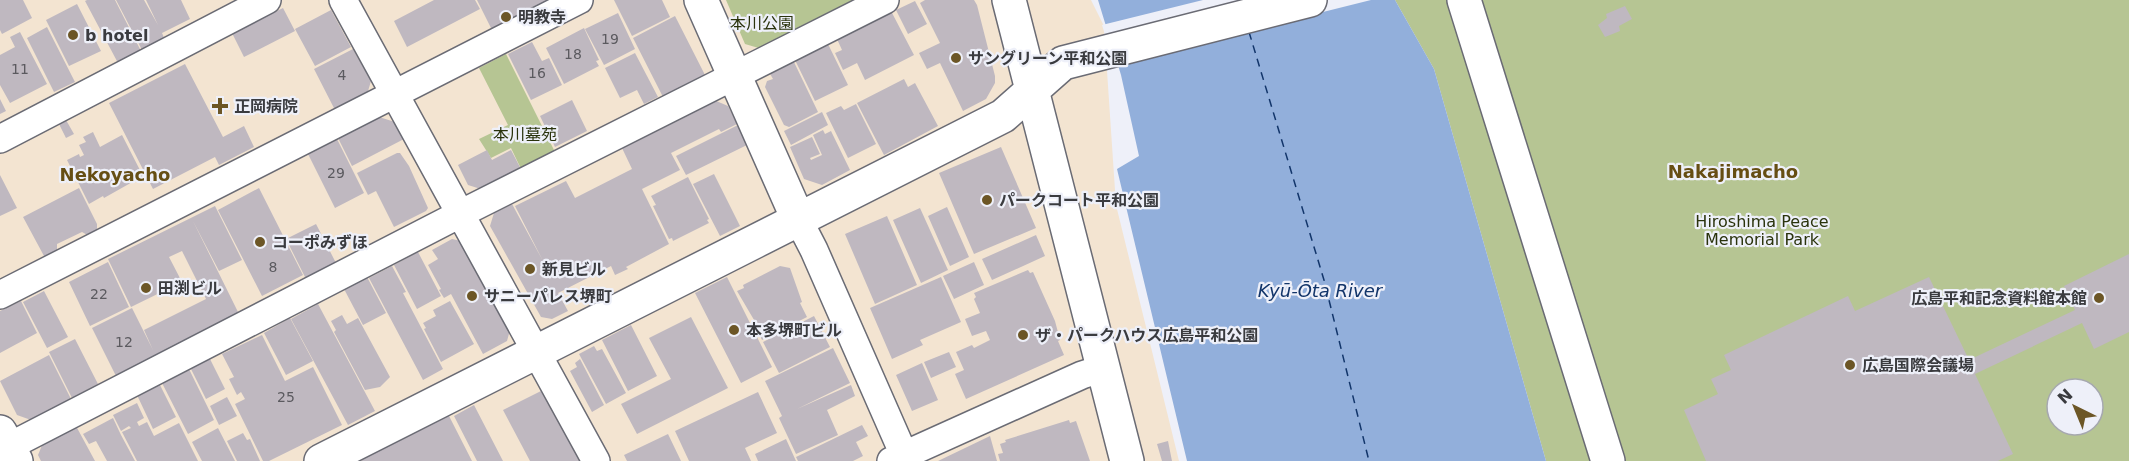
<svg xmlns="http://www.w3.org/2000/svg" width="2129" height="461" font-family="'DejaVu Sans','Noto Sans JP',sans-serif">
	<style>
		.commercial { fill: #f3e4d1 }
		.green { fill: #b6c593; fill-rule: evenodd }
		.water { fill: #92afdb }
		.pier { fill: #eef0f9 }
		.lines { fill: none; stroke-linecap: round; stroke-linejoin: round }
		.ferry { stroke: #12356a; stroke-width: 1.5; stroke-dasharray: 8 6; stroke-linecap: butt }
		.building { fill: #bfb8c0 }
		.minor-casing { stroke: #6a6b74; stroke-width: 30 }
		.tertiary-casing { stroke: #6a6b74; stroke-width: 36 }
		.minor { stroke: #fff; stroke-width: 27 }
		.tertiary { stroke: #fff; stroke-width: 33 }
		.poi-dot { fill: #6c5626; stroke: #eef0f9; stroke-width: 2 }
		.labels { text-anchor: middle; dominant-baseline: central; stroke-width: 4.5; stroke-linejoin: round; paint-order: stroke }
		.number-label { font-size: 14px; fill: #5b5a5f }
		.poi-label { font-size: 16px; font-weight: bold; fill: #3a3b3f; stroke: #eef0f9; text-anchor: start }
		.park-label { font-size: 16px; fill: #2a330c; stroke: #eef0f9 }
		.neighbourhood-label { font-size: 18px; font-weight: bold; fill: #664e13; stroke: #eef0f9 }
		.water-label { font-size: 18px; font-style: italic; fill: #12356a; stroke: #eef0f9 }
	</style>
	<rect width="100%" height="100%" fill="#eef0f9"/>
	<path class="commercial" d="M0 0H1091L1104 26 1116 205 1179 461H0Z"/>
	<path class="green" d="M726 0H857L762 49 745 44Z
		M1395 0H2129V461H1546L1434 69ZM2057 389H2093V425H2057Z
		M506 54 556 154 522 171 511 148 491 158 479 139 508 125 479 68Z"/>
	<path class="water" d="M1098 0H1395L1434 69 1546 461H1187L1117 169 1139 156 1121 75Z"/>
	<path class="pier" d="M1203 0H1371L1114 64 1102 25Z"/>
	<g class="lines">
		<path class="ferry" d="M1249 32 1324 280 1369 461"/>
	</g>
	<path class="building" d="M0 0H23L32 18 2 34 0 30Z
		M87 0H115L141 51 118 63 85 1Z
		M116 0H144L158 25 146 0H181L190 19 162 33 165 40 143 52Z
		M434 0H475L480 9 407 47 394 21Z
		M477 0H557L493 32Z
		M614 0H662L670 17 632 36Z
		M925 0H974L977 5 995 76V83L986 99 963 111 940 63 927 69 919 53 940 43 920 3Z
		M915 1 927 24 908 34 896 10Z
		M77 4 101 51 69 66 46 20Z
		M1625 6 1632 19 1619 26 1620 31 1605 37 1598 25 1607 18 1606 14Z
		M283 8 295 31 244 57 232 33Z
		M331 10 351 47 315 66 295 29Z
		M891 11 914 55 865 80 857 63 843 70 835 53 842 50 837 39Z
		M618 13 635 49 604 65 585 29Z
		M675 16 705 75 663 97 633 38Z
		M47 27 75 82 54 92 27 38Z
		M584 28 599 60 596 61 599 66 564 84 546 48Z
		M20 32 47 84 10 103 0 85V55L15 47 10 37Z
		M532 42 542 61 549 58 562 85 531 100 508 54Z
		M828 44 848 85 815 101 795 60Z
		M353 49 371 81 366 98 336 112 314 69Z
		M635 53 658 97 644 104 637 90 620 98 605 68Z
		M793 60 818 112 789 127 784 125 765 87 767 81 773 79 769 72Z
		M185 64 223 137 244 126 254 147 219 165 215 157 153 189 109 103Z
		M904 79 908 87 915 83 938 126 884 155 857 103Z
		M0 99 6 111 0 114Z
		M572 100 587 131 555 147 540 116Z
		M714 100 728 106 737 124 721 132 719 129 671 153 680 170 642 189 669 244 626 267 628 269 615 275 611 266 558 293 568 311 552 319 541 317 490 226 494 213 512 204 543 261 515 206 566 181 575 198 632 169 622 148Z
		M856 104 876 144 848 158 826 113 841 106 844 110Z
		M822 112 828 125 791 145 784 131Z
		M379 117 395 122 404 139 352 166 338 138Z
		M66 120 74 134 66 138 59 124Z
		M738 125 747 145 686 175 676 156Z
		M823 130 825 134 831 131 850 170 822 185 804 179 790 147 812 137 820 154 810 158 811 160 822 155 813 135Z
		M93 132 100 147 122 135 143 176 104 198 103 196 89 204 67 160 79 154 80 157 84 155 79 145 86 142 83 137Z
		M337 139 364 193 335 208 308 154Z
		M1001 147 1036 228 974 254 939 173Z
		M487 150 492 160 511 150 522 171 484 190 468 185 458 165Z
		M397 153H400L409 166 428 208 426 211 394 227 376 191 368 195 357 173Z
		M714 174 740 226 720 236 693 184Z
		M0 175 17 208 0 216Z
		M688 177 709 219 707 220 709 223 673 241 672 238 669 239 653 206 656 205 651 196Z
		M79 188 97 224V232L89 236 82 232 57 244V253L49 257 44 256 23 217Z
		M259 188 303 275 262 296 218 210Z
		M215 206 242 260 219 271 193 221 239 314 116 376 92 328 132 308 153 350 144 330 206 299 182 251 169 257 182 282 131 307 108 259Z
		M947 207 969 257 950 266 928 216Z
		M920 208 948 270 921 283 893 220Z
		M887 216 917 285 875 304 845 234Z
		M316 224 336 263 306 279 286 239Z
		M1036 235 1045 256 992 280 982 259Z
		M452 239 461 241 510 330 507 341 483 354 451 294 444 298 439 290 441 289 428 265 438 259 432 250Z
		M418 252 441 296 417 309 394 265Z
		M2129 254V332L2094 349 2082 323 1975 374 2013 454 1998 461H1706L1684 410 1718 394 1711 379 1731 370 1724 355 1848 296 1855 311 1929 277 1969 360 2075 310 2064 286Z
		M108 262 129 307 90 326 69 282Z
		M974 262 984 285 954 299 943 276Z
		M392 266 406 292 403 293 443 369 423 380 369 278Z
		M780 266 790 268 802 302 800 303 807 317 762 340 755 326 757 325 737 291 744 288 743 285Z
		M1028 270 1030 273 1033 272 1055 321 1060 340 1058 341 1064 355 966 399 955 374 964 370 956 352 972 345 974 348 990 340 986 331 972 336 965 319 980 313 974 299 976 297 974 293Z
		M367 277 386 313 363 325 344 289Z
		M727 277 772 367 741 383 695 293Z
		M941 277 961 322 920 340 923 345 892 359 870 308Z
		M44 291 68 337 47 348 23 302Z
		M21 301 37 333 0 353V311Z
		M450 301 474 344 441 362 424 329 426 328 423 323 436 316 433 310Z
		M318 304 375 411 348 425 291 319Z
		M342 315 347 324 358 318 390 377 380 387 365 390 334 332 336 330 331 321Z
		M814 316 830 347 779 373 763 342Z
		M691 317 728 388 637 434 621 404 671 379 649 338Z
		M290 318 313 361 286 375 264 333Z
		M631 325 657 376 628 391 602 340Z
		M262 335 285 381 313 367 342 425 269 461H263L235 404 245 399 241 392 237 395 229 379 234 377 222 354Z
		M75 339 98 384 72 398 49 352Z
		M594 346 597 351 602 349 626 393 606 404 579 354Z
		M833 348 850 383 797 409 851 385 855 396 827 410 838 435 796 454 779 418 782 416 765 381Z
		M949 352 956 367 931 378 924 362Z
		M49 355 71 399 31 420 17 415 0 381Z
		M209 357 225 389 206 399 190 367Z
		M580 359 604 405 592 412 570 371 577 367 575 363Z
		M922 363 938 400 912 411 896 375Z
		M188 367 214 420 188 434 161 381Z
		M159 383 176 417 153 429 137 395Z
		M543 390 582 461H530L503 410Z
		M758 392 777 433 745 448 751 461H689L675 431Z
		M227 397 237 416 219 425 210 406Z
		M137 403 144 418 137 422 139 426 147 422 154 436 179 423 198 461H137L122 432 131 428 129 426 121 431 113 415Z
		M474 405 503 461H477L454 416Z
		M448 414 472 461H362L361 459Z
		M113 418 121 435 135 461H107L96 441 89 444 83 434Z
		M1069 420 1070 423 1076 421 1090 461H1000L998 454 1003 453 1000 444 1006 442 1005 440Z
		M862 425 868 436 856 442 863 456 853 461H798L796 457Z
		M76 426 95 461H41L38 455 43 443Z
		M218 428 235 461H202L192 442Z
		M243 433 247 440 250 439 260 461H237L227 441Z
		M668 434 681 461H627L624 455Z
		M990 436 997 461H938Z
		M786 439 796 461H758L755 454Z
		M1168 441 1172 461H1162L1157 444Z"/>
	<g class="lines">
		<defs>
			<path id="minor" d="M343 0 596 461
				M0 139 267 0
				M798 219 814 250 904 455
				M0 295 579 0
				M8 447 460 214 885 0
				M891 461 1082 375 1104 368"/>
			<path id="tertiary" d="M701 0 798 219
				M1009 0 1127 461
				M1464 0 1608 461
				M0 432 16 461
				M321 461 1003 116 1063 63 1310 0"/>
		</defs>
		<use href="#minor" class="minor-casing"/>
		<use href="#tertiary" class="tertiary-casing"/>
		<use href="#minor" class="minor"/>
		<use href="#tertiary" class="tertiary"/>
	</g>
	<g class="poi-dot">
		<circle cx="506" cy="17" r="6"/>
		<circle cx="73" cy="35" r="6"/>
		<circle cx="956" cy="58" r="6"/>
		<path d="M217 97h6v6h6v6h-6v6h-6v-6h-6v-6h6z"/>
		<circle cx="987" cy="200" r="6"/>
		<circle cx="260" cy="242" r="6"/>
		<circle cx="530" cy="269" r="6"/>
		<circle cx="146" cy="288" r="6"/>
		<circle cx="472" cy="296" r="6"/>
		<circle cx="2099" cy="298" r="6"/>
		<circle cx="734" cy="330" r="6"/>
		<circle cx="1023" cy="335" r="6"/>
		<circle cx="1850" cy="365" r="6"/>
	</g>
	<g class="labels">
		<g class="number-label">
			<text x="610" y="39">19</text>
			<text x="573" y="54">18</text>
			<text x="20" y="69">11</text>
			<text x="537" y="73">16</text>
			<text x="342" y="75">4</text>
			<text x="336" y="173">29</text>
			<text x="273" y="267">8</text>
			<text x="99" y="294">22</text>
			<text x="124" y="342">12</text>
			<text x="286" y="397">25</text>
		</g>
		<g class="poi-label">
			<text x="518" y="17">明教寺</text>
			<text x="85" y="35">b hotel</text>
			<text x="968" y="58">サングリーン平和公園</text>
			<text x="234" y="106">正岡病院</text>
			<text x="999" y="200">パークコート平和公園</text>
			<text x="272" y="242">コーポみずほ</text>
			<text x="542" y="269">新見ビル</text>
			<text x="158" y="288">田渕ビル</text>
			<text x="484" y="296">サニーパレス堺町</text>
			<text x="2087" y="298" text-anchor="end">広島平和記念資料館本館</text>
			<text x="746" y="330">本多堺町ビル</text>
			<text x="1035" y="335">ザ・パークハウス広島平和公園</text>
			<text x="1862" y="365">広島国際会議場</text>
		</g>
		<g class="park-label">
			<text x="762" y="23">本川公園</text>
			<text x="525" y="134">本川墓苑</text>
			<text x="1762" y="221">Hiroshima Peace<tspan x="1762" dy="18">Memorial Park</tspan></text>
		</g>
		<g class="neighbourhood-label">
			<text x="1733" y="171">Nakajimacho</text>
			<text x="115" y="174">Nekoyacho</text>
		</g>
		<g class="water-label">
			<text x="1320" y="290">Kyū-Ōta River</text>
		</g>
	</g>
	<g transform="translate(2075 407) rotate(317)"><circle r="28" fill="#eef0f9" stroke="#a6a8af" stroke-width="1.5"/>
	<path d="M0-4.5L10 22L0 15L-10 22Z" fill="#6c5626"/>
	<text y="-9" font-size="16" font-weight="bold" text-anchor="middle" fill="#3a3b3f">N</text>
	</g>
</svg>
